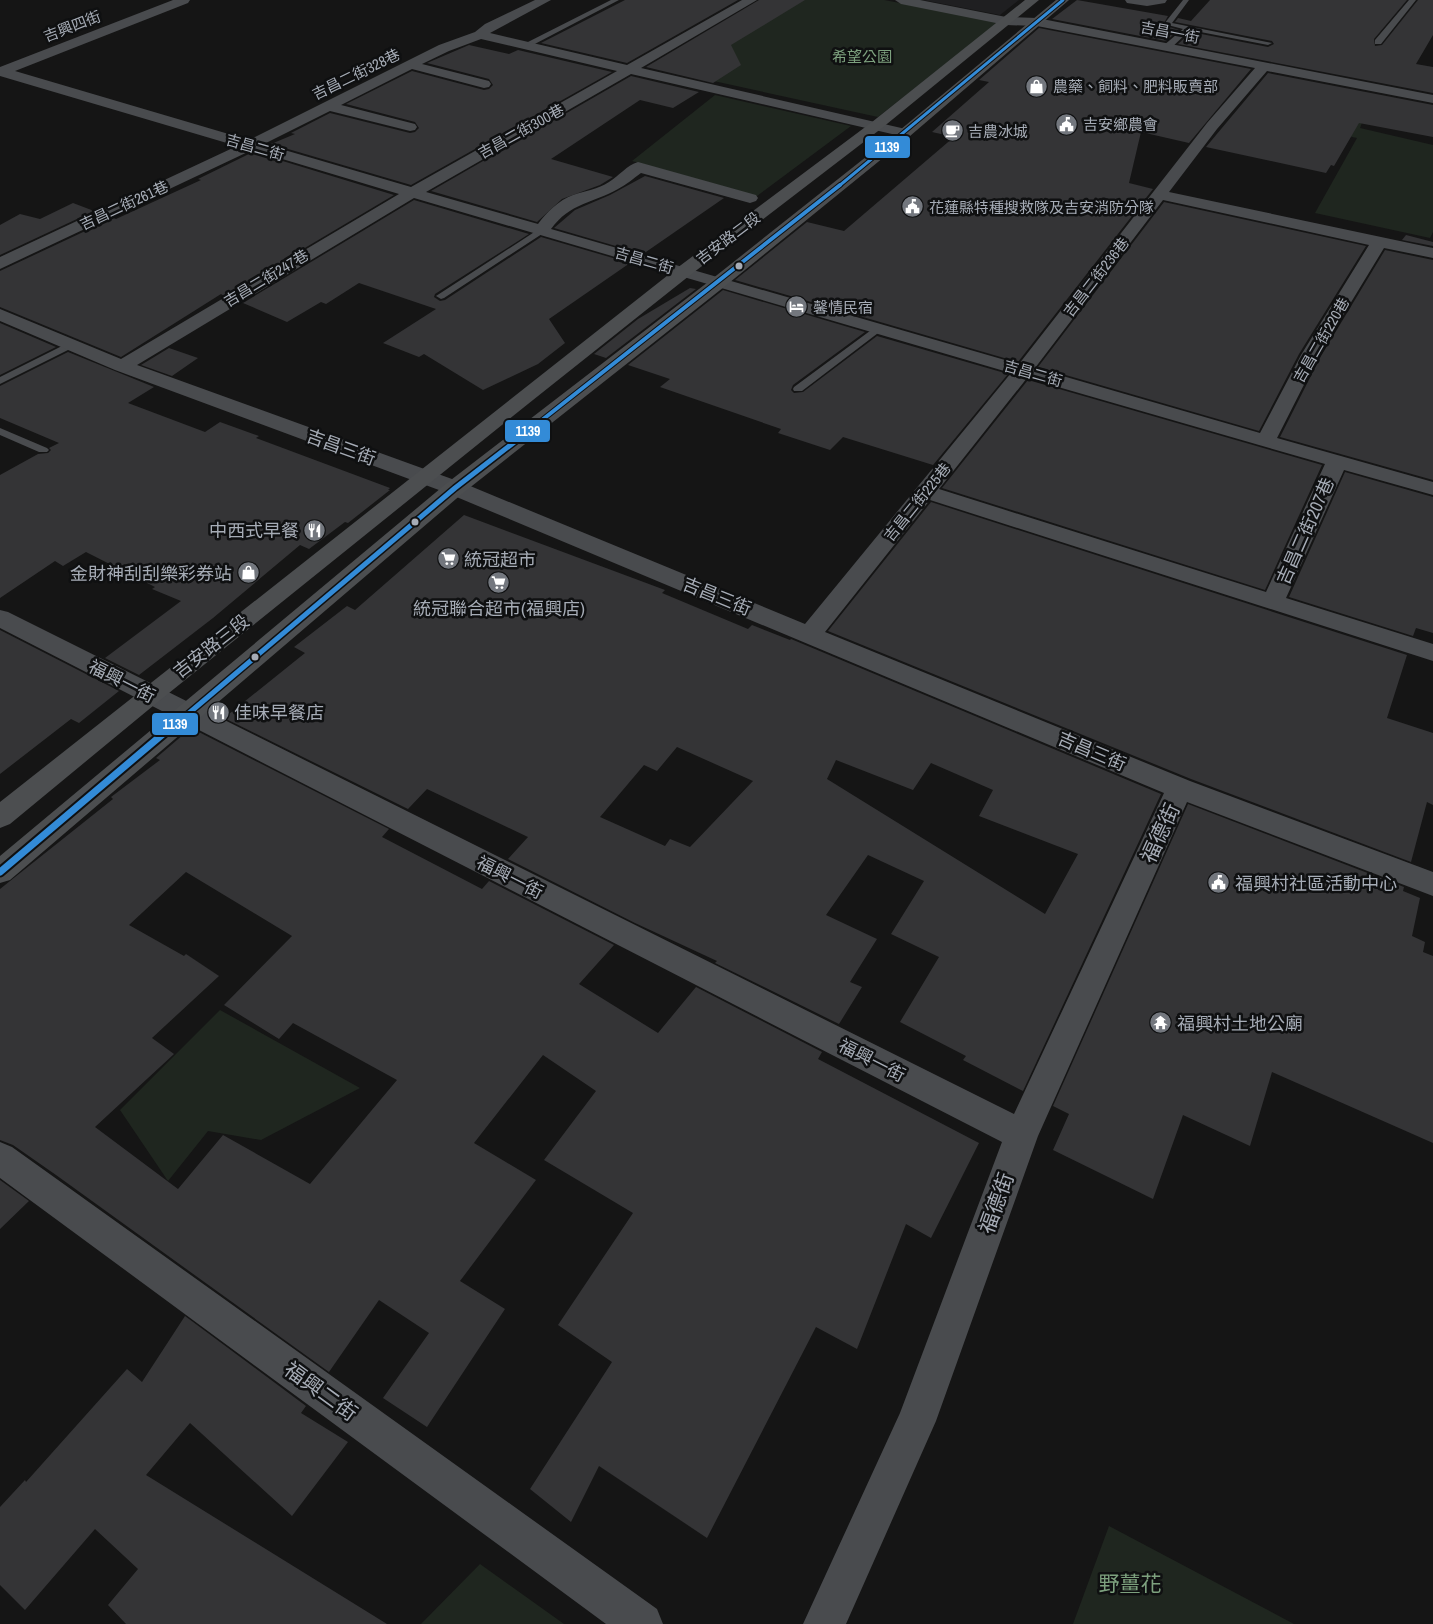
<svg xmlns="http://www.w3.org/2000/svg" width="1433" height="1624" font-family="'Archivo Narrow','Noto Sans TC',sans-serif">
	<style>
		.built { fill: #1f1f21 }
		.green { fill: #1f261f }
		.building { fill: #343436; fill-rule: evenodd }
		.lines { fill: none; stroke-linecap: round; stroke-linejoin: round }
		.lane { fill: #494b4e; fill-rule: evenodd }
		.street { fill: #494b4e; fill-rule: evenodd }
		.primary { fill: #4c4e50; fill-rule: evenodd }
		.bus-1-far3-casing { stroke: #0f1011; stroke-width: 5 }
		.bus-1-far2-casing { stroke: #0f1011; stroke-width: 6 }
		.bus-1-far1-casing { stroke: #0f1011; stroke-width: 8 }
		.bus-1-casing { stroke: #0f1011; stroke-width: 11 }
		.bus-1-far3 { stroke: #338bd7; stroke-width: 3 }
		.bus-1-far2 { stroke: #338bd7; stroke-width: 4 }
		.bus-1-far1 { stroke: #338bd7; stroke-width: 5 }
		.bus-1 { stroke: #338bd7; stroke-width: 7 }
		.bus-dot { fill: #a6acb6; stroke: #0f1011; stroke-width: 2 }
		.labels { text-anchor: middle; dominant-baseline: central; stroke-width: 5; stroke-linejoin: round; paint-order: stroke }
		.far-street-label { font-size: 15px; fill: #a6acb6; stroke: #0f1011 }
		.far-park-label { font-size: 15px; fill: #7da17e; stroke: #0f1011 }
		.far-poi-label { font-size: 15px; fill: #a6acb6; stroke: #0f1011; text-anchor: start }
		.street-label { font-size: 18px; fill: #a6acb6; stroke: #0f1011 }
		.poi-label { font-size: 18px; fill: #a6acb6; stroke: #0f1011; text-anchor: start }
		.near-street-label { font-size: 21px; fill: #a6acb6; stroke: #0f1011 }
		.near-park-label { font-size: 21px; fill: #7da17e; stroke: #0f1011 }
		.line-badge { stroke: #0f1011; stroke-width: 2 }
		.badge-label { font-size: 14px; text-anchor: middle; font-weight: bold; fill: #fff }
	</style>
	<rect width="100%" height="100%" fill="#151515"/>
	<path class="built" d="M923 0H1019L1000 15Z"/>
	<path class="green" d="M766 0H884L999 22 878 117 654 68Z
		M715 95 851 126 757 196 632 161Z
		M1243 113 1363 120 1360 128 1433 145V232L1430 238 1315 213 1357 138Z
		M220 1010 360 1088 261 1140 208 1131 168 1181 120 1110Z
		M1109 1526 1294 1624H1073Z
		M480 1564 564 1624H421Z"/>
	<path class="building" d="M625 0H738L627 63 541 43Z
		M759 0H805L731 45 741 65 713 83 646 67Z
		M1077 0 1168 16 1163 25 1179 30 1166 41 1052 19Z
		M1210 0H1407L1374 39 1375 46 1382 45 1418 0H1433V35L1416 64 1433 67V93L1178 44 1191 32 1268 47 1274 44 1272 41 1175 22 1178 18 1191 21Z
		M1039 28 1251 69 1189 143 1141 132 1129 183 1153 189 1018 362 735 280 807 222 844 231 954 137 932 132 989 82 979 80Z
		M469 45 509 54 518 50 612 72 411 185 271 144 295 134 291 133 330 113 410 133 415 132 419 128 415 122 346 104 412 71 484 90 489 89 493 85 489 79 427 63Z
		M1268 73 1433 105V137L1359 123 1334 166 1331 165 1326 173 1206 147Z
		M631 76 699 92 673 108 640 100 551 159 613 177 600 185 562 199 537 222 431 191Z
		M253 152 394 195 224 296 221 294 121 357 0 307V271L113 218 116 219 201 180 198 179Z
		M645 176 724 198 643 254 554 228 575 210 610 195Z
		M414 200 529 234 435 294 434 297 440 301 445 300 541 237 630 263 549 319 565 343 538 364 483 390 424 354 419 357 383 343 436 309 359 283 326 304 321 302 287 322 243 303Z
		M1164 202 1366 246 1299 354 1259 431 1038 367Z
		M73 203 94 211 0 255V225L20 214 40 219Z
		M1406 235 1433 242V246L1402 240Z
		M1385 250 1433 260V480L1280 437 1321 356Z
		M690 288 696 289 606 358 594 354 638 319Z
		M723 290 865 332 793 385 791 390 794 393 803 392 877 336 1008 374 933 465 843 437 830 450 778 433 781 429 660 387 670 379 628 365Z
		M0 323 56 347 0 375Z
		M169 348 198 358 172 376 141 365Z
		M68 352 154 387 128 403 205 432 220 422 259 436 256 438 390 488 388 490H390L348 523 345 522 309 549 300 545 213 618 139 675 105 658 181 601 152 589 155 587 86 552 63 566 55 561 0 598V475L38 454 48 453 51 450 49 448 59 443 0 418V386Z
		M1028 380 1322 465 1265 590 942 488Z
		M1345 472 1433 497V633L1416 628 1413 636 1289 597Z
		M931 502 1407 655 1387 718 1433 733V805L1427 802 1411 862 1191 779 828 631Z
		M464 515 665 590 662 593 748 629 752 625 790 640 791 639 1161 794 1023 1091 963 1060 966 1056 900 1022 939 957 891 934 924 881 868 855 826 915 877 939 850 982 862 987 839 1024 715 963 717 961 635 923 508 859 528 837 427 789 408 809 224 718 305 653 294 647 347 606 355 610ZM677 747 753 781 690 847 670 839 665 846 600 817 644 765 657 771ZM836 760 913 790 931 763 993 790 979 816 1078 854 1045 914 827 779Z
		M0 630 119 691 79 723 71 719 0 774Z
		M191 728 389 829 382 837 482 889 489 881 614 945 579 984 658 1033 696 987 822 1052 818 1059 979 1143 931 1238 906 1224 857 1349 816 1327 707 1538 599 1466 571 1522 530 1489 612 1362 558 1325 633 1213 544 1160 596 1091 543 1055 474 1143 536 1180 460 1281 505 1309 427 1427 383 1398 429 1333 379 1300 329 1372 56 1175 13 1145 0 1140V889L113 799 111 797 160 760 156 758ZM186 872 292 936 224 1005 279 1039 293 1023 397 1080 310 1184 223 1135 178 1189 95 1127 174 1054 152 1038 219 976 186 954 184 956 129 925Z
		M1188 804 1404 887 1403 891 1420 898 1412 936 1425 942 1423 952 1433 956V1143L1272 1072 1250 1146 1183 1115 1153 1199 1053 1150 1069 1114 1053 1106Z
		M0 1180 29 1201 0 1229Z
		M185 1316 306 1406 301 1413 348 1442 292 1516 190 1423 146 1475 387 1624H126L108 1605 138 1569 95 1529 25 1610 0 1585V1507L25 1480 26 1482 127 1369 142 1382Z"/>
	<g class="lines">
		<path class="lane" d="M611 0H619L529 47 522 45Z
			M1183 0H1189L1172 23 1272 43 1268 45 1190 30 1169 50H1163V46L1183 29 1164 24Z
			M1409 0H1416L1381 44H1375V40Z
			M542 227 547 230 545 232 444 298 441 299 436 296Z
			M878 325 882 326V330L802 391H794L793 389 794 387Z
			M72 341 76 342V346L0 384V377Z
			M0 428 47 448 49 450 47 452H39L0 435Z"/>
		<path class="street" d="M173 0H190L188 3 15 71 249 140 439 45 475 32 485 24 535 0H551L490 33 627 65 742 0H757L641 68 910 130 912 133 910 136 905 137 631 74 426 192 538 224C546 213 559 200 573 195 585 191 598 189 609 182 619 176 627 165 638 162L756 195 758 198 756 201 750 203 641 173C634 178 626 185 618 189 593 203 570 203 551 229L1019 364 1207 123 1255 68 1037 26 1006 25 901 4 895 0H920L1006 17 1037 18 1433 95V103L1267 71 1217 129 1169 192 1433 248V258L1384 248 1319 355 1277 438 1433 482V495L1344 470 1286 598 1433 644V661L930 500 825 632 1190 781 1433 872V896L1187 802 1038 1136 936 1421 846 1624H803L900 1413 1002 1142 0 628V610L8 612 1014 1114 1164 793 447 493 115 370 0 321V309L121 359 399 194 252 150 0 269V257L237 146 0 76V67ZM481 39 617 71 411 187 264 144 330 111 410 131 415 130 417 127 415 124 341 105 412 69 484 88 489 87 491 84 489 81 422 64 449 51ZM414 198 1011 373 805 624 463 483 137 365ZM1163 200 1369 245 1301 355 1260 433 1035 368ZM1027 378 1325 464 1266 592 939 489Z
			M1125 0H1167L1165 3 1147 6 1127 3Z
			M0 1142 12 1147 657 1609 663 1624H606L0 1178Z"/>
		<path class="primary" d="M1025 0H1039L882 128 689 276 533 400 159 701 10 824 0 828V802L677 268 872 122Z
			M1056 0H1069L910 136 724 287 463 493 10 880 0 883V856L447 483 712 279 900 130Z"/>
		<defs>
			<path id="bus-1-far3" d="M839 186 1063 0"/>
			<path id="bus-1-far2" d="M537 424 840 185"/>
			<path id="bus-1-far1" d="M169 730 455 488 539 423"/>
			<path id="bus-1" d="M0 872 170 728"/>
		</defs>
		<use href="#bus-1-far3" class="bus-1-far3-casing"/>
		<use href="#bus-1-far2" class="bus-1-far2-casing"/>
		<use href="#bus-1-far1" class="bus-1-far1-casing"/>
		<use href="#bus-1" class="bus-1-casing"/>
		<use href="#bus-1-far3" class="bus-1-far3"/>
		<use href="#bus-1-far2" class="bus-1-far2"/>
		<use href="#bus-1-far1" class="bus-1-far1"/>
		<use href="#bus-1" class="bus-1"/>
	</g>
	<defs>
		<symbol id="shop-disc" viewBox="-11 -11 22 22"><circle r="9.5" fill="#73777e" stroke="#0f1011"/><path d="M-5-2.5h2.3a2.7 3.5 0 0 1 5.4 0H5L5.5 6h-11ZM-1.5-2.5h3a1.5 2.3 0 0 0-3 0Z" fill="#fff"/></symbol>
		<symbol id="civic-disc" viewBox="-11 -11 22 22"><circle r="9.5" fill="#73777e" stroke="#0f1011"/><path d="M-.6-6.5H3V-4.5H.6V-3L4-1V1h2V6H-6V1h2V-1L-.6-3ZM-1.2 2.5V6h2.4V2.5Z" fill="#fff"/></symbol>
		<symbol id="cafe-disc" viewBox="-11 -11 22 22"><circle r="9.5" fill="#73777e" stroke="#0f1011"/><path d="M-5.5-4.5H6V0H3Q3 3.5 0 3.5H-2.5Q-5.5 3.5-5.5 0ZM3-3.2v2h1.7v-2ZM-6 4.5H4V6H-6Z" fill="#fff"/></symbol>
		<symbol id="hotel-disc" viewBox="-11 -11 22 22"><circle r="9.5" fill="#73777e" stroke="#0f1011"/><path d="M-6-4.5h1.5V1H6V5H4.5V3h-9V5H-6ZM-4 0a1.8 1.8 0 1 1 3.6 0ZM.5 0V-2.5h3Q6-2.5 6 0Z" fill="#fff"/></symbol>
		<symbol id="restaurant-disc" viewBox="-11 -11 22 22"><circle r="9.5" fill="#73777e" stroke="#0f1011"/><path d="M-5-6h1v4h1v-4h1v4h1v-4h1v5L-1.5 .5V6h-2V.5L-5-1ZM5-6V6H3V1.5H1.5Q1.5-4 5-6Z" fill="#fff"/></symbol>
		<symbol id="supermarket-disc" viewBox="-11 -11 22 22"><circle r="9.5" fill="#73777e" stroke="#0f1011"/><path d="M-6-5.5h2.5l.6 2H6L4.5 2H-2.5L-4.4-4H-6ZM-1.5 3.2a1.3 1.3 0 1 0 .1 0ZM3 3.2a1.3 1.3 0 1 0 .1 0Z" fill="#fff"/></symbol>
		<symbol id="temple-disc" viewBox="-11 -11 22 22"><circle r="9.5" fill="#73777e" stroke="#0f1011"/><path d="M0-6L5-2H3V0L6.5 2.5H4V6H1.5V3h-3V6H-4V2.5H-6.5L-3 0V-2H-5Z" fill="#fff"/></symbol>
	</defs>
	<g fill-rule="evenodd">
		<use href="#shop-disc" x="1024" y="74" width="25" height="25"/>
		<use href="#civic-disc" x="1054" y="112" width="25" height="25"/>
		<use href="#cafe-disc" x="940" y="118" width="25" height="25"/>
		<use href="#civic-disc" x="900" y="194" width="25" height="25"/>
		<use href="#hotel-disc" x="784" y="294" width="25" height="25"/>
		<use href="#restaurant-disc" x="302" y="518" width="25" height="25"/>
		<use href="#supermarket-disc" x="436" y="546" width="25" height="25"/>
		<use href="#shop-disc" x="236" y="560" width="25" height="25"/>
		<use href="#supermarket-disc" x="486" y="570" width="25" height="25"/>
		<use href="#restaurant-disc" x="206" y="700" width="25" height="25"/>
		<use href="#civic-disc" x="1206" y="870" width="25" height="25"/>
		<use href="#temple-disc" x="1148" y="1010" width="25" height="25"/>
	</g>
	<g class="bus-dot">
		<circle cx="739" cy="266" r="4.5"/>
		<circle cx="415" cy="522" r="4.5"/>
		<circle cx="255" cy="657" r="4.5"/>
	</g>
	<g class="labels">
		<g class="far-street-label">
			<text transform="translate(72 26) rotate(-21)">吉興四街</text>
			<text transform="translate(1170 32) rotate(11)">吉昌一街</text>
			<text transform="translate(356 74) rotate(-26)">吉昌二街328巷</text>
			<text transform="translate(521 131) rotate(-29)">吉昌二街300巷</text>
			<text transform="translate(255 147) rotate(16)">吉昌二街</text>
			<text transform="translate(124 205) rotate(-25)">吉昌二街261巷</text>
			<text transform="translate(728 238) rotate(-37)">吉安路二段</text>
			<text transform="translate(644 260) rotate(16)">吉昌二街</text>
			<text transform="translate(1096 277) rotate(-52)">吉昌二街236巷</text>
			<text transform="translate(266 278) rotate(-31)">吉昌二街247巷</text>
			<text transform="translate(1321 340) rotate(-60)">吉昌二街220巷</text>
			<text transform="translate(1033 373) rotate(16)">吉昌二街</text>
			<text transform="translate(917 502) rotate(-51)">吉昌二街225巷</text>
		</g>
		<g class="far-park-label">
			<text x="862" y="56">希望公園</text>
		</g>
		<g class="far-poi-label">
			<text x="1053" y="86">農藥、飼料、肥料販賣部</text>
			<text x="1083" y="124">吉安鄉農會</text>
			<text x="968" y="131">吉農冰城</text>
			<text x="929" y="207">花蓮縣特種搜救隊及吉安消防分隊</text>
			<text x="813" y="307">馨情民宿</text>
		</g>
		<g class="street-label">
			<text transform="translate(341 447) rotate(20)">吉昌三街</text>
			<text transform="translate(1305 531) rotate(-66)">吉昌二街207巷</text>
			<text transform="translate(717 596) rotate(22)">吉昌三街</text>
			<text transform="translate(211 646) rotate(-38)">吉安路三段</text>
			<text transform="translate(122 681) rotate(27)">福興一街</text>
			<text transform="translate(1092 751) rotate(23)">吉昌三街</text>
			<text transform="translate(510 877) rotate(27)">福興一街</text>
			<text transform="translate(872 1060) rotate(27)">福興一街</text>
		</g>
		<g class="poi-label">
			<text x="299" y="530" text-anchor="end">中西式早餐</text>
			<text x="464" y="559">統冠超市</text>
			<text x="232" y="573" text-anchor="end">金財神刮刮樂彩券站</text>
			<text x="499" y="608" text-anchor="middle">統冠聯合超市(福興店)</text>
			<text x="234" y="712">佳味早餐店</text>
			<text x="1235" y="883">福興村社區活動中心</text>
			<text x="1177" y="1023">福興村土地公廟</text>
		</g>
		<g class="near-street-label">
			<text transform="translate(1160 833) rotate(-65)">福德街</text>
			<text transform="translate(996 1203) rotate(-70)">福德街</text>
			<text transform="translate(321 1391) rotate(36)">福興二街</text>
		</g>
		<g class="near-park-label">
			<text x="1130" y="1583">野薑花</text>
		</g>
	</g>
	<g class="line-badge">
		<rect x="864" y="135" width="47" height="24" rx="5" fill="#338bd7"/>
		<rect x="504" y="419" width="47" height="24" rx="5" fill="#338bd7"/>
		<rect x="151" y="712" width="48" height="24" rx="5" fill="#338bd7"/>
	</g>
	<g class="badge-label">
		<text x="887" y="152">1139</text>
		<text x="528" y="436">1139</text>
		<text x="175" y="729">1139</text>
	</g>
</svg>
